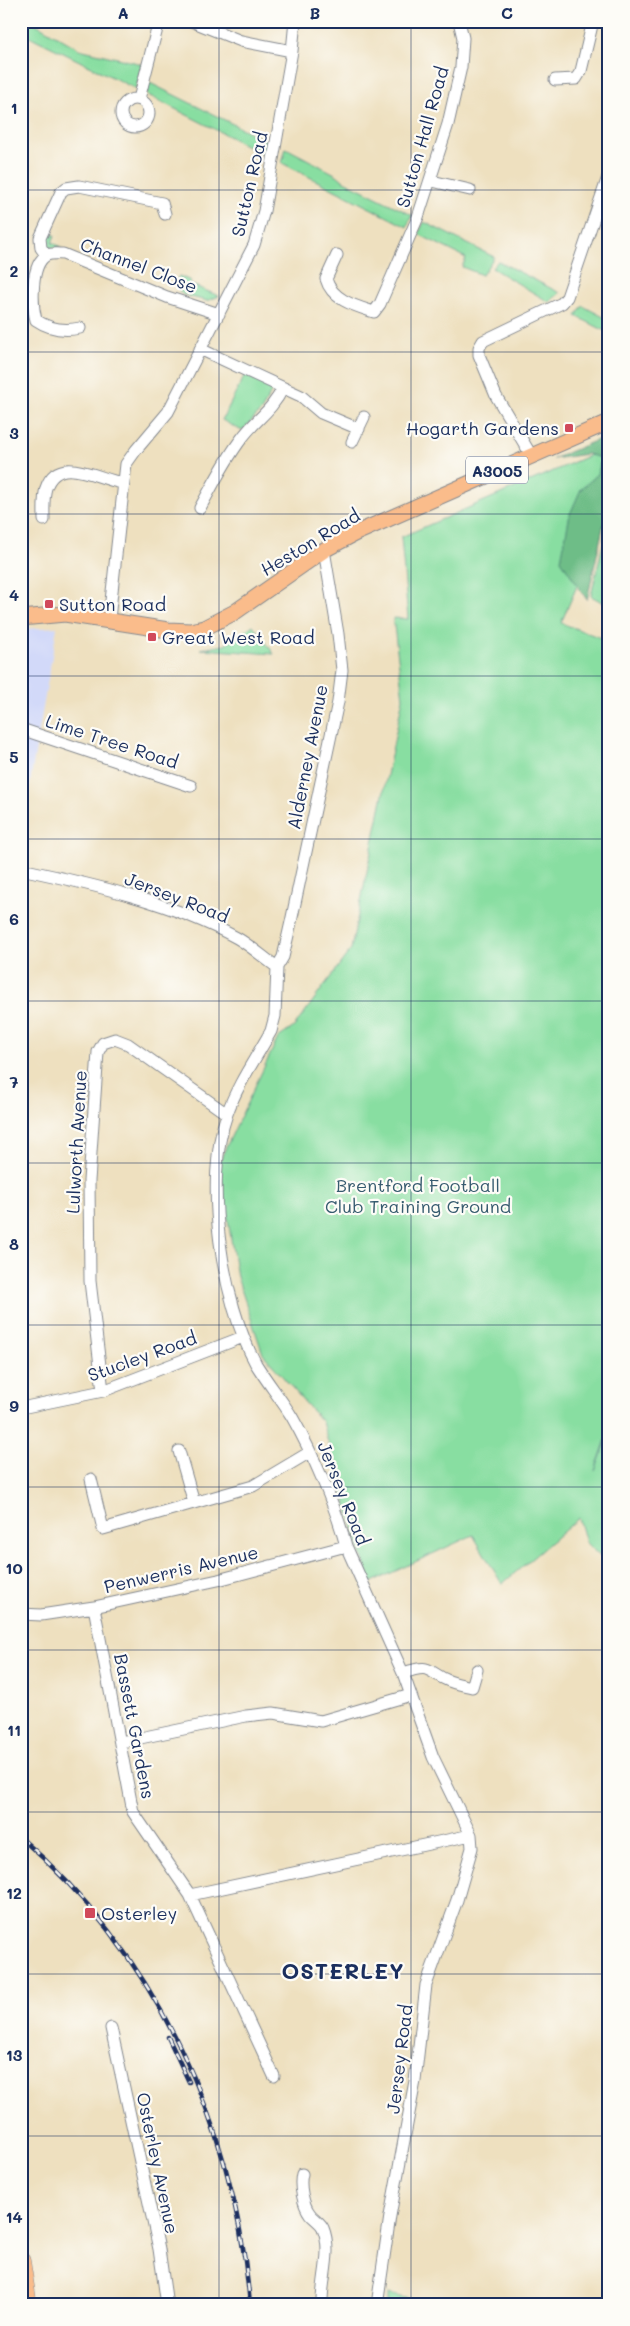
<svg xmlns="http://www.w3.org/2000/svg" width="630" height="2326" font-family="Mali,sans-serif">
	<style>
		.built { fill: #d2d9f9 }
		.green { fill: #88dea1; stroke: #528680 }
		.forest { fill: #6ebd87; stroke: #447672 }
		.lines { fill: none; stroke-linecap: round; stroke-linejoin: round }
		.minor-casing { stroke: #84888e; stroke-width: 13 }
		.major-casing { stroke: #84888e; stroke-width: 17 }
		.highway-casing { stroke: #84888e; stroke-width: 19 }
		.minor { stroke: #fff; stroke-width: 11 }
		.major { stroke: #fabc8b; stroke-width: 15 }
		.highway { stroke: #fabc8b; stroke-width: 18 }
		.rail-casing { stroke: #1b2f5e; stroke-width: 4.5 }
		.rail { stroke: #fdfcf7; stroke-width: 2.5; stroke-dasharray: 8; stroke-linecap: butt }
		.grid { fill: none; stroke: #1b2f5e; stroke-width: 1; stroke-opacity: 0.55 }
		.poi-dot { fill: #d1495b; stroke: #fdfcf7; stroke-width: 2 }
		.labels { text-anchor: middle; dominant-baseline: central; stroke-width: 4.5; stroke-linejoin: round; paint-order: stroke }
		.shield { fill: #fdfcf7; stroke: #5f6c8c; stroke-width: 1 }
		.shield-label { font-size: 16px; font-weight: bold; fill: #1b2f5e }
		.street-label { font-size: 18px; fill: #1b2f5e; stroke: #fdfcf7 }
		.poi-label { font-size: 18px; fill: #1b2f5e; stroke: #fdfcf7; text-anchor: start }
		.park-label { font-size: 18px; fill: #365b6f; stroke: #fdfcf7 }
		.district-label { font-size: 22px; font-weight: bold; letter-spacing: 1px; fill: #1b2f5e; stroke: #fdfcf7 }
		.neatline { fill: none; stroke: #1b2f5e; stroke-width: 2 }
		.grid-label { font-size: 16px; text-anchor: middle; font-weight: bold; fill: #1b2f5e }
	</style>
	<rect width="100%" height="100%" fill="#fdfcf7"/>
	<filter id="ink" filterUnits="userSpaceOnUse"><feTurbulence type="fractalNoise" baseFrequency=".02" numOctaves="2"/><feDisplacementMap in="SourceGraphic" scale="10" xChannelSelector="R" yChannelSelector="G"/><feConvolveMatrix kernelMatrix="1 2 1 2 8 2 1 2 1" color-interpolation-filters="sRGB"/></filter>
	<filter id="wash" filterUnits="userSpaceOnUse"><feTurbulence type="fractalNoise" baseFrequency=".0096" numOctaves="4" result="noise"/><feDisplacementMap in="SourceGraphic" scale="20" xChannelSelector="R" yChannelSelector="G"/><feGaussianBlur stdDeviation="1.12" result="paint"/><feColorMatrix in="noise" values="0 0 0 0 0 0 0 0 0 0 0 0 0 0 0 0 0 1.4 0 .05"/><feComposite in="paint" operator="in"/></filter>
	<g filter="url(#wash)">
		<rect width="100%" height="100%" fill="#eee0bf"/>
		<path class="built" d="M57 627 38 737 21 833V629Z"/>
		<path class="green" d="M25 21H31L79 49 142 64 136 89 25 34Z
			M150 83 267 141 265 155 146 94Z
			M286 148 337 175 344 181 412 215 407 227 282 163Z
			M424 222 494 257 482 275 462 267 466 258 418 234Z
			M50 233 55 235 52 243 62 247 48 248 47 242Z
			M498 261 560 293 549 302 492 268Z
			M179 276 191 281 185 296 180 292 177 280Z
			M192 285 219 296 207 301 187 296Z
			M583 306 609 320V333L576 316Z
			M245 375 273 388 262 410 242 431 222 420Z
			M609 447 580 579 561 623 609 641V1431L595 1471 609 1435V1558L604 1560 586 1543 579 1518 502 1584 473 1535 370 1583 322 1422 263 1354 237 1277 219 1162 278 1038 294 1027 351 949 403 698 393 618 408 619 401 537Z
			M609 518V606L591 596Z
			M253 625 274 654 201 649 225 645Z
			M388 2294 437 2305H388Z"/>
		<path class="forest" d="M609 435V500L587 600 561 560 570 514 581 489 598 474 601 458 587 454 553 459Z"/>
	</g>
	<g filter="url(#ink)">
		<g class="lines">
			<defs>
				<path id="minor" d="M191 21 241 41 292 51
					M555 80 576 79 581 71 593 21
					M121 113a14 14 0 1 1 28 0a14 14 0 1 1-28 0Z
					M139 99 159 21
					M432 181 470 190
					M46 255 41 248 40 238 61 192 66 188 79 186 162 203 165 214
					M337 255 326 279C332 300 355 306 374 312L380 304 418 217 448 124 461 67 463 38 459 21
					M80 328C65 331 49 329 36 320 32 305 30 264 47 255 52 253 58 254 63 254L167 297 219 314
					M200 349 301 396 321 413 359 429
					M352 442 364 417
					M531 455 496 396 479 355V348L483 341 562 303 567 297 609 174
					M200 508C213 485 225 460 242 438 256 419 271 412 283 388
					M44 520C44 510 43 498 46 488 58 452 99 480 123 483
					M109 619 126 464 136 450 168 412 254 245 264 211 292 51 295 21
					M21 729 191 786
					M21 869C91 884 174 903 237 938 251 946 264 958 277 967L275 1016 271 1031C256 1058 237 1085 227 1114 203 1181 222 1302 256 1364 267 1382 281 1399 292 1417 312 1452 336 1507 346 1546L403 1673 433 1757 471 1835 472 1848 457 1900 426 1985 415 2081 390 2216 377 2305
					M277 967 283 957 291 922 338 702 342 670 338 634 324 550
					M103 1391 90 1281 89 1181 98 1052 103 1043 115 1039 128 1044 227 1114
					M21 1408 103 1391 243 1337
					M179 1451 194 1503
					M91 1479 103 1529 253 1486 310 1452
					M94 1607 133 1812 190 1895 274 2076
					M21 1614 41 1615 94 1607 218 1580 346 1546
					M403 1673C433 1663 425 1671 449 1681 456 1684 465 1685 472 1687L477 1670
					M121 1742 246 1716 273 1713 321 1721 411 1695
					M190 1895 471 1835
					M111 2028 159 2249 167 2305
					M302 2174C299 2185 303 2205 310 2214 314 2219 321 2223 323 2228 333 2252 321 2280 322 2305"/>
				<path id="major" d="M21 618 65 614 168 630 190 631 204 628 235 612 324 550 354 534 609 422"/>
				<path id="highway" d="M21 2261 28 2305"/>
			</defs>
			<use href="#minor" class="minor-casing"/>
			<use href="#major" class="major-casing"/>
			<use href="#highway" class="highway-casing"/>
			<use href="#minor" class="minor"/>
			<use href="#major" class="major"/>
			<use href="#highway" class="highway"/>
			<defs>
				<path id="rail" d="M21 1838C157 1955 235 2128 250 2305
					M168 2037 189 2082"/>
			</defs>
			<use href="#rail" class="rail-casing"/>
			<use href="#rail" class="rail"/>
		</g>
	</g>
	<path class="grid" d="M219 21V2305M411 21V2305M21 190H609M21 352H609M21 514H609M21 676H609M21 839H609M21 1001H609M21 1163H609M21 1325H609M21 1487H609M21 1650H609M21 1812H609M21 1974H609M21 2136H609"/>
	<g class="poi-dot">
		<rect x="564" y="423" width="10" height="10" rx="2.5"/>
		<rect x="44" y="599" width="10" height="10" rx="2.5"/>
		<rect x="147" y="632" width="10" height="10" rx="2.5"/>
		<rect x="84" y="1907" width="12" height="12" rx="2.5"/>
	</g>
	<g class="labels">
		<rect class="shield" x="466" y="456.5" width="62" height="27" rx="4"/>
		<g class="shield-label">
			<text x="497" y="470">A3005</text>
		</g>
		<g class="street-label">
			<text transform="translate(422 137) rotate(-74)">Sutton Hall Road</text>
			<text transform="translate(249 184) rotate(-77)">Sutton Road</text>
			<text transform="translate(139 265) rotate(21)">Channel Close</text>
			<text transform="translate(310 542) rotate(-31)">Heston Road</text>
			<text transform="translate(112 741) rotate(18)">Lime Tree Road</text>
			<text transform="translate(307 757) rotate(-79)">Alderney Avenue</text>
			<text transform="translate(177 897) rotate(21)">Jersey Road</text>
			<text transform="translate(76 1142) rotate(-87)">Lulworth Avenue</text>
			<text transform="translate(142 1356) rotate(-20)">Stucley Road</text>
			<text transform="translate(344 1493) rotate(68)">Jersey Road</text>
			<text transform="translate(181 1569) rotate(-13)">Penwerris Avenue</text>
			<text transform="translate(135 1726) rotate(79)">Bassett Gardens</text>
			<text transform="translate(399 2059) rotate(-83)">Jersey Road</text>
			<text transform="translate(158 2163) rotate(78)">Osterley Avenue</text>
		</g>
		<g class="poi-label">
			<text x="559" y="428" text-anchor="end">Hogarth Gardens</text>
			<text x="59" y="604">Sutton Road</text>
			<text x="162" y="637">Great West Road</text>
			<text x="101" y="1913">Osterley</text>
		</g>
		<g class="park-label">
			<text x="418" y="1185">Brentford Football<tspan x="418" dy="21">Club Training Ground</tspan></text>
		</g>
		<g class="district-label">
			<text x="343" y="1970">OSTERLEY</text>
		</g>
	</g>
	<rect width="630" height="2326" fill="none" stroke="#fdfcf7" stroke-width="55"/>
	<rect x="28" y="28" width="574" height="2270" class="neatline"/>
	<g class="grid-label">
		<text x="123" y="19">A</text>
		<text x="315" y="19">B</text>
		<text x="507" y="19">C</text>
		<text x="14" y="114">1</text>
		<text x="14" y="277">2</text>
		<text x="14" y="439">3</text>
		<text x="14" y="601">4</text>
		<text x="14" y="763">5</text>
		<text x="14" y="925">6</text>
		<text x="14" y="1088">7</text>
		<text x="14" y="1250">8</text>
		<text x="14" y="1412">9</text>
		<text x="14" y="1574">10</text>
		<text x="14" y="1736">11</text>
		<text x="14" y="1899">12</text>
		<text x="14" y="2061">13</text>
		<text x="14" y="2223">14</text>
	</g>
</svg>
